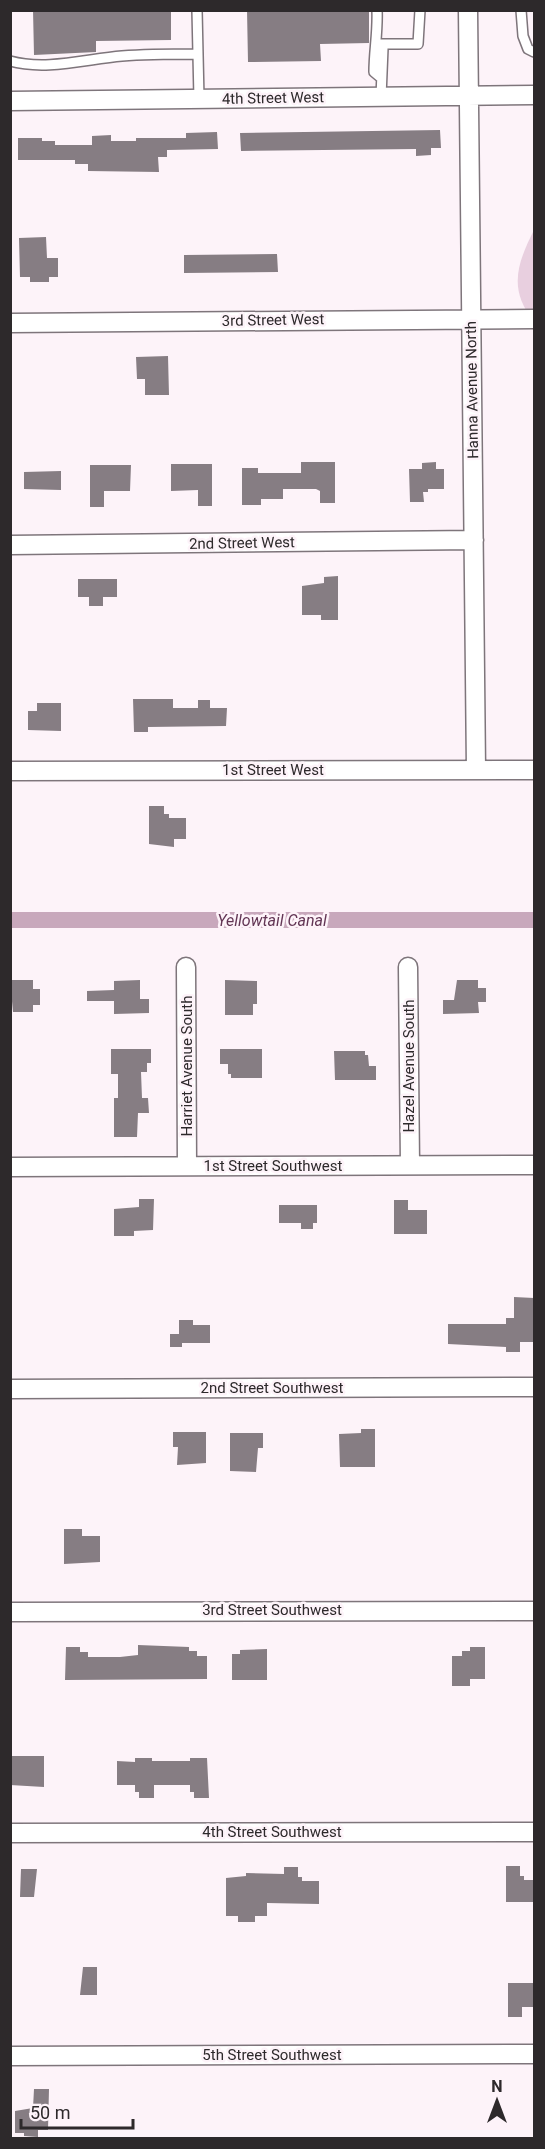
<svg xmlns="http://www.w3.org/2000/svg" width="545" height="2149" font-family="Roboto,sans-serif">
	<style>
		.green { fill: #e8cfdf }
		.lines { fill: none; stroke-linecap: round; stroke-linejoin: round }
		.canal { stroke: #c8a8bc; stroke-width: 16 }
		.building { fill: #867d83 }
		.lane-casing { stroke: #7e757b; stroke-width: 12 }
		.street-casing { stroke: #7e757b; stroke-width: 21 }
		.lane { stroke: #fff; stroke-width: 9 }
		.street { stroke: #fff; stroke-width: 18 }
		.labels { text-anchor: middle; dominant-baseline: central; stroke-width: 5; stroke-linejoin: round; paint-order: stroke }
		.street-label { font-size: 15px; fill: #2d292b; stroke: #fdf3f9 }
		.water-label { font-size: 16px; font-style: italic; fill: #623554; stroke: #fdf3f9 }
	</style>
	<rect width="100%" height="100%" fill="#fdf3f9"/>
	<path class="green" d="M534 230V322C508 289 517 264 534 230Z"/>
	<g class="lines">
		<path class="canal" d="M10 920H534"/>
	</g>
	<path class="building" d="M33 10H171V40L96 41V52L34 55Z
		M247 10H369V43L320 44 321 61 248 62Z
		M440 130 441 148H431V155L416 156V149L241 151 240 133Z
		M217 132 218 149 167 150V157H158L159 172 88 171V164H75V160H18V138H42V141H55V145H92V136L111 135V141H136V138H186V133Z
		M46 237 47 258H58V277H49V282H30V277H20L19 238Z
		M277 254 278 272 184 273V255Z
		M168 356 169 395H145V379H137L136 357Z
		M301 462H335V503H320V491L316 489H283V499H261V505H242V468H258V473H301Z
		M436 462V469H444V489H428V492H423L424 502H410L409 469H422V463Z
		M171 464H212V506H198V490L171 491Z
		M90 465H131L130 491H104V507H90Z
		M61 471V490L24 489V472Z
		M338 576V620H321V615H302V586L324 583V577Z
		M78 579H117V597H103V606H89V597H78Z
		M133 699H173V708H198V700H210V708H227L226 726 148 727V732H134Z
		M37 703H61V731L28 730V711H37Z
		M149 806H164V814H169V818H186V839H174V847L149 844Z
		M10 980H33V989H40V1005H33V1012H13Z
		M140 980V999H149V1013L114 1014V1001H87V991L114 990V981Z
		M225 980 257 981V1004H253V1015H225Z
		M457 980H478V988H486V1002H478L479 1013 443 1014V1000H454Z
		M111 1049H151V1063H147V1072H141L142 1098H148L149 1113H138L137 1137H114V1098H118V1074H111Z
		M220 1049H262V1078H231V1074H228V1064H220Z
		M334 1051H365V1055H368L369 1066H376V1080H335Z
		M139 1199H154L153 1230 134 1231V1236H114V1209L139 1207Z
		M394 1200H408V1210H427V1234H394Z
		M279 1205H317V1223H313V1229H301V1223H279Z
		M514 1297 534 1298V1342H520V1352H506V1347L448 1344V1324H506V1318H514Z
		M179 1320H193V1325H210V1343H182V1347H170V1334H179Z
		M361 1429H375V1467H340L339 1434 361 1433Z
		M173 1432H206V1463L177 1465 178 1447H173Z
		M230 1433H263V1448H258L256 1472 230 1471Z
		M64 1529H82V1536H100V1562L64 1564Z
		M138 1645 189 1647V1651H197V1656H207V1679L65 1680 66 1647H80V1652H88V1657H120L138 1655Z
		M470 1647H485V1679H470V1686H452V1656H462V1651H470Z
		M267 1649V1680H232V1654H240V1650Z
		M10 1756H44V1787L10 1785Z
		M135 1758H152V1761H190V1758H207L209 1798H194V1792H190V1785H154V1798H139V1792H135V1785H117V1761L135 1762Z
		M506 1866H520V1876H524V1880H534V1902H506Z
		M284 1867H298V1877H302V1881H319V1904L267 1903V1916H255V1922H238V1916H226V1878L246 1876V1873L284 1874Z
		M21 1869H37L34 1897H20Z
		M83 1967H97V1995H80Z
		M508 1983H534V2007H522V2017H508Z
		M34 2089H49L48 2130H38V2137L24 2136V2133H15V2111L33 2108Z"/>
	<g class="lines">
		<defs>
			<path id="lane" d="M197 10 199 99
				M377 10C378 32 374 51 374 72L380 77
				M521 10 523 36 528 49 534 52
				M378 44H418L420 10
				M378 44 383 48 381 97
				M10 61C46 71 86 59 122 56 147 54 172 54 197 54"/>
			<path id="street" d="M468 10 476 770
				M10 101 534 95
				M10 323 534 319
				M10 545 474 540
				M10 771 534 770
				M186 967 187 1166
				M408 967 410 1165
				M10 1167 534 1165
				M10 1389 534 1387
				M10 1612 534 1611
				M10 1833 534 1832
				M10 2056 534 2054"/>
		</defs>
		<use href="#lane" class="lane-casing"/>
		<use href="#street" class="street-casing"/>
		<use href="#lane" class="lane"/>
		<use href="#street" class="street"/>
	</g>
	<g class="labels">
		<g class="street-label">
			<text transform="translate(273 98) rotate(-1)">4th Street West</text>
			<text transform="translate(273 320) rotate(-1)">3rd Street West</text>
			<text transform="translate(472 390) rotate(-91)">Hanna Avenue North</text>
			<text transform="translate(242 543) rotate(-1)">2nd Street West</text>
			<text x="273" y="770">1st Street West</text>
			<text transform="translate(187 1066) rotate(-90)">Harriet Avenue South</text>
			<text transform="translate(409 1066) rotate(-90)">Hazel Avenue South</text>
			<text x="273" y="1166">1st Street Southwest</text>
			<text x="272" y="1388">2nd Street Southwest</text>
			<text x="272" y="1610">3rd Street Southwest</text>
			<text x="272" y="1832">4th Street Southwest</text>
			<text x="272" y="2055">5th Street Southwest</text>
		</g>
		<g class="water-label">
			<text x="272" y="920">Yellowtail Canal</text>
		</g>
	</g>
	<rect width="545" height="2149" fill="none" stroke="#2d292b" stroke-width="24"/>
	<g transform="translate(497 2101)" stroke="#fdf3f9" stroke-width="4.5" paint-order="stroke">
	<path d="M0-4.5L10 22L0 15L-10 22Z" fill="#2d292b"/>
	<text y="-9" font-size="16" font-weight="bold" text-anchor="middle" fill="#2d292b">N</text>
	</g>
	<path d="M21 2119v9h112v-9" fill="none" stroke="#2d292b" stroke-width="3"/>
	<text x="30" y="2119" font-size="18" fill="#2d292b" stroke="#fdf3f9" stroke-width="4.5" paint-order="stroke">50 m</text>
</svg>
